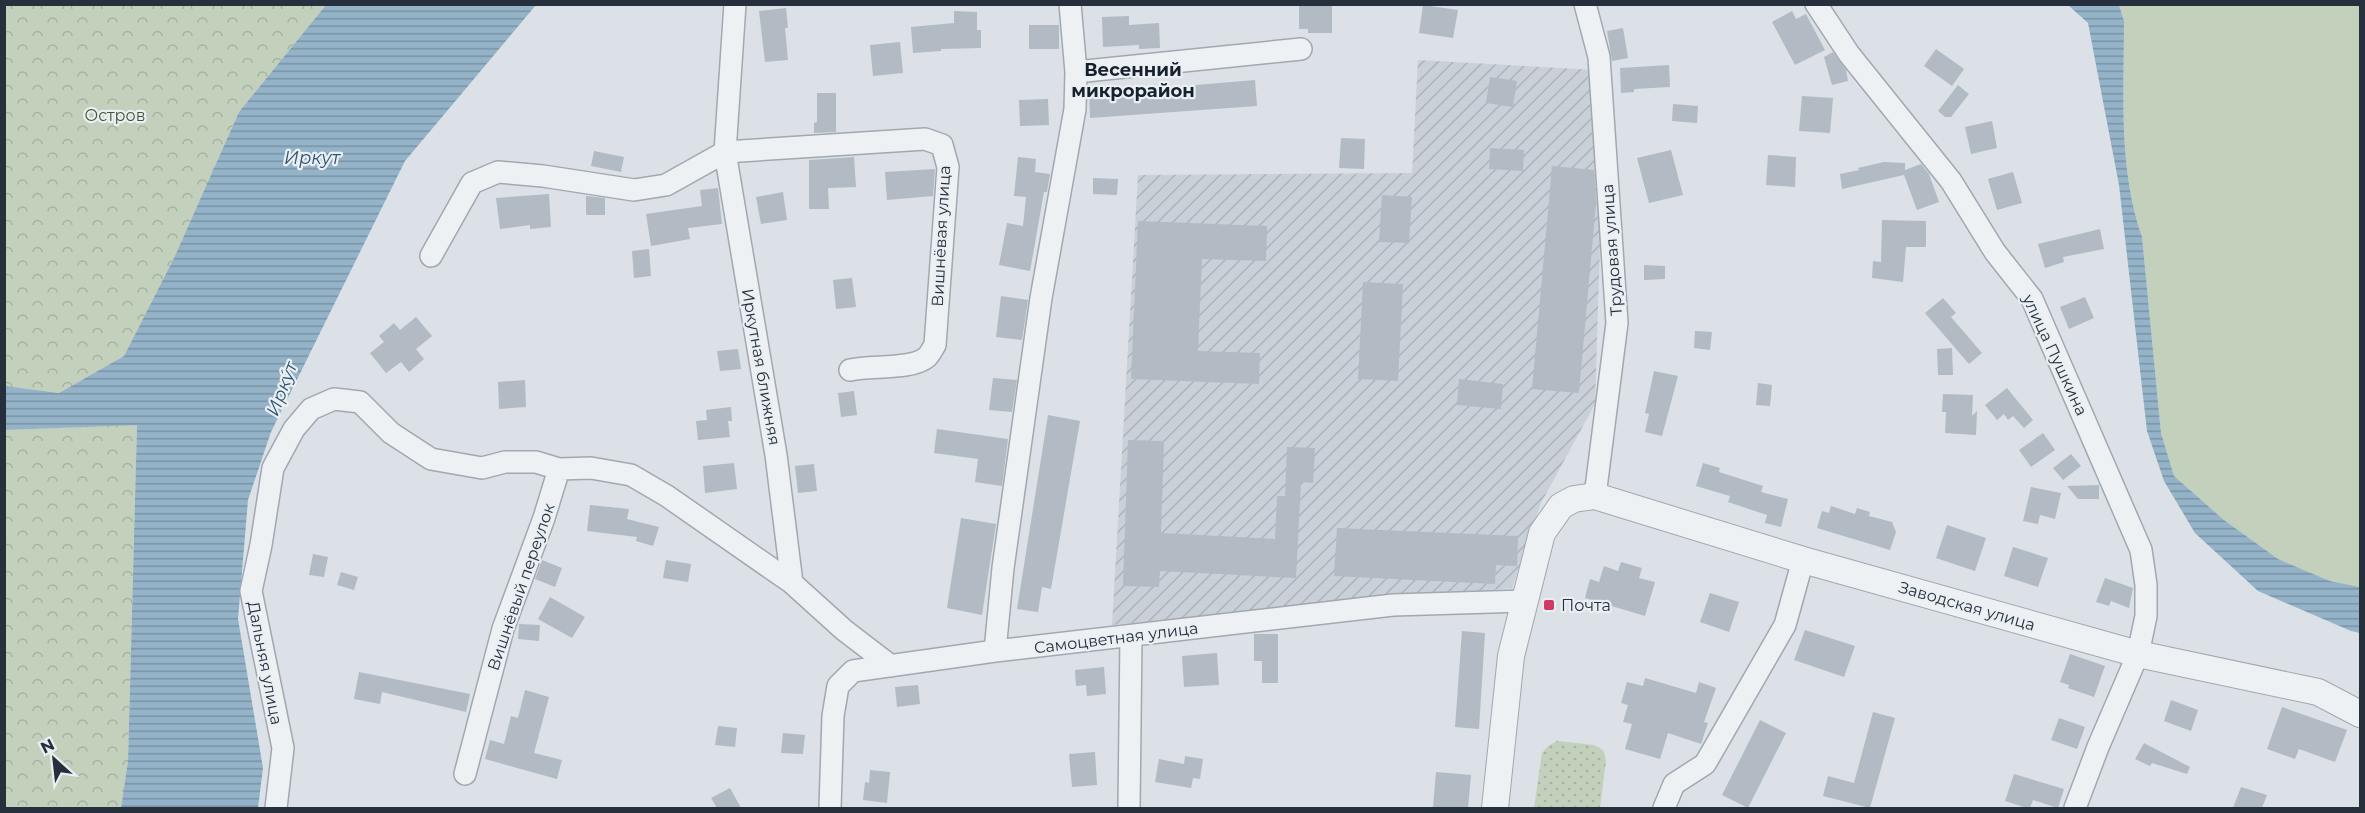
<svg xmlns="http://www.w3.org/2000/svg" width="2365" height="813" font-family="Montserrat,sans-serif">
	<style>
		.industrial { fill: url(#industrial-furrows) }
		.grass { fill: #c3d0bc }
		.forest { fill: url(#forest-crowns) }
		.park { fill: url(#park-dots) }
		.water { fill: url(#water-rules) }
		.building { fill: #b2bac3 }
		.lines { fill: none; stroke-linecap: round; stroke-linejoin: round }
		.minor-casing { stroke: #a1a8b0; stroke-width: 24 }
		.tertiary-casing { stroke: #a1a8b0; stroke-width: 28 }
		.minor { stroke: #eef1f4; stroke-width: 21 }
		.tertiary { stroke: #eef1f4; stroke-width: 26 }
		.poi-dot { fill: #d13a63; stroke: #eaeff4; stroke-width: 2 }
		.labels { text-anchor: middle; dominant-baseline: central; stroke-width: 4.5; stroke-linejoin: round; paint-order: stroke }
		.park-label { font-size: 16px; fill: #3e5832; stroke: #eaeff4 }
		.street-label { font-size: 16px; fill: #25303c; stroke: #eaeff4 }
		.poi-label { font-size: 16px; fill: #25303c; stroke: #eaeff4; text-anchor: start }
		.neighbourhood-label { font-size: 18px; font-weight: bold; fill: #17212d; stroke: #eaeff4 }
		.water-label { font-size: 18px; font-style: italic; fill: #2e5471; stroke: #eaeff4 }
	</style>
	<defs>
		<pattern id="industrial-furrows" width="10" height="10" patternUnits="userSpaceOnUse" patternTransform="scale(1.5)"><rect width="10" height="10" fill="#c9d0d8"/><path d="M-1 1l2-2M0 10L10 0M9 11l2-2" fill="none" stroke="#acb3ba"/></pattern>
		<pattern id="forest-crowns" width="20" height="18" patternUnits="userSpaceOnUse" patternTransform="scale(1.5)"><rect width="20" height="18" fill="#c3d0bc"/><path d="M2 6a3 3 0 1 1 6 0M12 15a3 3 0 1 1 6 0" fill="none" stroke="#a7b3a2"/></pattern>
		<pattern id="park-dots" width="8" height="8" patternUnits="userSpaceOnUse" patternTransform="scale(1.5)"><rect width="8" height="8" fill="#c3d0bc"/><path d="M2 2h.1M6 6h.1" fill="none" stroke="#a7b3a2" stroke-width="1.8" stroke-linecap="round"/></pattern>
		<pattern id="water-rules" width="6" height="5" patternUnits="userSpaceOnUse" patternTransform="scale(1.5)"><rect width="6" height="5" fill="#94b3c8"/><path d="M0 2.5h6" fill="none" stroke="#7992a4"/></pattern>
	</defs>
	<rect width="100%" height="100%" fill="#dbe1e6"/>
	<path class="industrial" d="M1418 60 1595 70 1602 181 1595 404 1541 503 1512 588 1112 625 1138 175 1412 173Z"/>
	<path class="grass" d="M2119 5H2360V587L2330 581 2278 559 2224 520 2174 476 2161 433 2142 237C2118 168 2124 93 2124 21Z"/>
	<path class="forest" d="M5 5H326L239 112 174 258 124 356 59 393 5 386Z
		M137 424 128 761 121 808H5L4 430Z"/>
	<path class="park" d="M1557 741 1594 745 1603 750 1606 760 1600 808H1534L1542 753 1548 746Z"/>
	<path class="water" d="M326 5H536L405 161 271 432 248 500 238 619 263 768 258 808H121L128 761 137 425 5 430V386L59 393 124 356 174 258 239 112Z
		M2068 5H2119L2124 21C2124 93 2118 168 2142 237L2161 433 2174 476 2224 520 2278 559 2330 581 2360 587V633L2351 631 2258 591 2195 533 2164 481 2147 431 2119 185 2088 23Z"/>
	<path class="building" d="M1299 4H1332V33H1308V29H1299Z
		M1423 5 1458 10 1453 38 1419 33Z
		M786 8 788 28H785L788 60 765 62 759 11Z
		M954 11 977 12V30H981V48L941 49V51L913 53 911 27 954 23Z
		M1792 11 1796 19 1806 14 1825 50 1795 65 1772 22Z
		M1129 16V25L1159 23 1160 48 1139 49V45L1103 47 1102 17Z
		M1029 25H1059V49H1029Z
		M1623 28 1628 58 1612 61 1607 31Z
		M900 42 903 73 873 76 870 45Z
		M1936 49 1964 69 1952 86 1924 66Z
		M1833 52 1846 70 1848 81 1832 85 1824 57Z
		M1669 65 1670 87 1634 89V92L1621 93 1620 68Z
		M1490 77 1517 81 1513 107 1486 103Z
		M1255 80 1257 106 1090 118 1089 90 1137 88V90Z
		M1958 85 1969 94 1951 117H1945L1938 111Z
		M817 93H836V132L814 133V123L817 122Z
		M1802 96 1833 98 1830 133 1799 131Z
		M1048 99 1049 125 1020 126 1019 100Z
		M1673 104 1698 106 1697 123 1672 121Z
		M1992 121 1997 148 1971 154 1965 127Z
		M1341 138 1365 139 1364 169 1339 168Z
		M1490 148 1524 150 1523 171 1489 169Z
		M1671 150 1683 195 1649 203 1637 158Z
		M594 151 624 157 621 172 591 166Z
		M1768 155 1796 157 1795 187 1766 185Z
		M854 157 856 187 828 188 829 209H809V160Z
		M1018 157 1036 159 1035 172 1050 174 1047 192H1044L1030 271 999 265 1007 223 1023 226 1026 197 1014 196Z
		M1884 162 1905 163V170L1921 164 1929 174 1939 202 1917 210 1904 175 1842 189 1840 174 1859 170 1858 168Z
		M1552 166 1594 170 1596 203 1579 393 1532 389Z
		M935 169 933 196 887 200 885 172Z
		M2013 172 2022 203 1997 210 1988 179Z
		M1093 178 1118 179 1117 195 1093 194Z
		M718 188 722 224 688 228 690 239 651 246 646 214 702 206 700 190Z
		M783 192 787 220 761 224 756 197Z
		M549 194 551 227 530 229V225L500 229 496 198Z
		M1382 195 1412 197 1409 243 1379 242Z
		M586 196 605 198V215H586Z
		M1882 220 1926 221V247H1906L1903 282 1872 278 1873 261 1881 262Z
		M1138 221 1267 226 1266 261 1202 259 1198 351 1260 353 1259 384 1131 379Z
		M2100 229 2104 249 2063 257 2064 262 2045 268 2038 244Z
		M649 249 651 276 634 278 632 251Z
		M1644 265 1665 266V279L1644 280Z
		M852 278 856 307 836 309 833 280Z
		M1363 282 1403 284 1398 381 1358 379Z
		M1001 296 1028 300 1022 340 996 337Z
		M2085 297 2094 318 2069 329 2060 307Z
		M1943 298 1956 313 1951 317 1982 353 1969 364 1925 313Z
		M416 317 432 336 416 349 424 359 409 372 401 362 386 373 370 353 384 342 379 336 394 323 400 330Z
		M1695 331 1712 332 1710 350 1694 348Z
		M1952 348 1953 375H1938L1937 349Z
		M738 349 741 369 720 371 717 351Z
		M1654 371 1678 376 1662 436 1645 432 1649 414 1645 413Z
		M993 378 1017 380 1012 412 989 410Z
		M1459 379 1503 384 1501 409 1457 405Z
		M525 380 526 407 499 409 498 382Z
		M1758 383 1772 385 1770 406 1756 405Z
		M2007 388 2033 420 2024 428 2013 416 2008 420 2004 414 1997 420 1985 405Z
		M854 391 857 415 841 417 838 393Z
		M1943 394 1973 395 1972 416 1977 411 1976 435 1945 433 1946 412H1942Z
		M731 407 732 421H728L730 437 698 440 696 421 707 420 706 410Z
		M1048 415 1080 421 1051 589 1042 587 1038 612 1017 609Z
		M937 429 1008 439 1002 486 975 482 978 459 934 453Z
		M2043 433 2055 450 2031 467 2019 450Z
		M1128 440 1164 441 1161 533 1275 539 1277 496H1285L1287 447 1315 448 1313 483 1301 482 1296 578 1160 571 1159 587 1123 586Z
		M2071 454 2081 466 2063 480 2053 468Z
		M734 463 737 489 705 493 703 466Z
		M1703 463 1720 468 1719 472 1763 486 1761 492 1788 499 1781 527 1765 523 1767 515 1728 502 1730 496 1696 486Z
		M814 464 817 491 798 493 795 466Z
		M2099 485V499H2078L2067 486Z
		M2031 487 2061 493 2055 519 2040 515 2038 524 2023 521Z
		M590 505 629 509 627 519 659 527 653 546 636 541 637 537 587 531Z
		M1831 506 1855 514 1857 508 1870 512 1869 516 1892 522 1896 532 1890 550 1817 528 1822 511 1829 513Z
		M961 518 996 524 982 615 947 608Z
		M1947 525 1986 538 1975 571 1936 558Z
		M1337 528 1518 536 1517 566 1496 565 1495 584 1334 576Z
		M2013 547 2048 558 2038 587 2004 576Z
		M313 554 328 557 324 577 309 575Z
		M542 560 562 568 555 587 535 579Z
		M666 560 691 564 688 582 663 578Z
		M1621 562 1642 568 1639 578 1655 582 1645 616 1585 598 1590 579 1599 582 1604 566 1618 571Z
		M341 572 358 577 354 590 337 585Z
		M2105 578 2133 588 2129 608 2111 601 2109 606 2096 602Z
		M1710 593 1739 602 1729 632 1700 622Z
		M550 597 585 617 572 638 538 619Z
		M519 624 540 625 539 641 518 639Z
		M1805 630 1855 646 1844 677 1794 660Z
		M1462 631 1485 633 1479 729 1455 727Z
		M1254 634H1278V683H1262V661H1254Z
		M1217 653 1219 685 1184 687 1182 656Z
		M2070 654 2105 666 2094 697 2068 688 2069 685 2060 682Z
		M1104 667 1106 694 1087 696 1086 685 1076 686 1075 670Z
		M359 672 470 694 466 712 382 692 380 704 354 699Z
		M1645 678 1696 693 1699 682 1716 688 1704 722 1708 723 1701 744 1668 733 1660 759 1625 749 1632 724 1623 722 1628 705 1621 703 1627 682 1643 686Z
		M918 685 920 704 897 707 895 687Z
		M525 690 549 697 534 753 562 760 557 779 485 759 490 740 504 744 511 716 518 718Z
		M2171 700 2198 710 2191 731 2164 721Z
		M2282 707 2347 730 2335 762 2299 749 2295 759 2267 749Z
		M1873 712 1895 718 1870 808 1823 796 1828 776 1854 783Z
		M2059 718 2085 727 2077 749 2051 740Z
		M1760 720 1786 733 1748 808 1722 795Z
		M718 726 737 728 735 747 715 745Z
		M783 733 805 735 803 754 781 753Z
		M2144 743 2190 767 2187 774 2152 763 2150 766 2135 759Z
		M1095 752 1097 785 1072 787 1069 754Z
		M1185 756 1203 759 1200 779 1193 778 1191 788 1155 782 1159 759 1184 764Z
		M870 770 890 772 887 803 863 800 865 782 869 783Z
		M1436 772 1471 775 1468 808H1433Z
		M2014 774 2064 789 2058 808 2033 800 2030 808H2027L2005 801Z
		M2241 787 2267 795 2262 808H2233Z
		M730 788 741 808H717L711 798Z"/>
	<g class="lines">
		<defs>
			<path id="minor" d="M1585 4 1599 57 1617 323 1595 496
				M1816 4 1849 54 1951 181 1995 252 2032 299 2141 550 2146 585V616L2138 654 2098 747 2075 808
				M1076 72 1301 49
				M431 256 472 183 498 172 543 176 634 190 666 185 725 152 735 4
				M792 583 776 455 725 152 925 139 942 145 948 167 935 345C933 348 930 354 927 357 912 370 871 365 850 370
				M995 651 1003 568 1041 298 1075 109 1076 72 1070 4
				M465 774 503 629 544 518 559 469
				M276 808 283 748 251 591 261 545 273 468 294 429 311 409 334 399 360 402 391 433 431 459 482 468 505 462H536L559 469 591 468 631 475 667 496 792 583 844 630 891 666
				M830 808 833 716 838 686 853 671 995 651 1393 605 1524 601
				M1129 808 1131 636
				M1664 808 1674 784 1705 764 1785 625 1803 560"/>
			<path id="tertiary" d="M1495 808 1511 656 1542 533 1561 506 1574 499 1595 496 1803 560 2138 654 2318 692 2360 714"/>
		</defs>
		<use href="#minor" class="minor-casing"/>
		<use href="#tertiary" class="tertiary-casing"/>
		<use href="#minor" class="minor"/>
		<use href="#tertiary" class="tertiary"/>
	</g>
	<rect class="poi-dot" x="1543" y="599" width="12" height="12" rx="3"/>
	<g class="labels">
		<g class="park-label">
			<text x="115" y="115">Остров</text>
		</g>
		<g class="street-label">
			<text transform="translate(941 236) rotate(-87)">Вишнёвая улица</text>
			<text transform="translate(1612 250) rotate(-94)">Трудовая улица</text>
			<text transform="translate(2055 355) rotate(65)">улица Пушкина</text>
			<text transform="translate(761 367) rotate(80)">Иркутная ближняя</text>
			<text transform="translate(521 587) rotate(-71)">Вишнёвый переулок</text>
			<text transform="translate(1967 606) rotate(16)">Заводская улица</text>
			<text transform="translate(1116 638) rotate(-7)">Самоцветная улица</text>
			<text transform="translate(265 663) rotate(79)">Дальняя улица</text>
		</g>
		<g class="poi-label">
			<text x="1561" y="605">Почта</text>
		</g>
		<g class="neighbourhood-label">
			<text x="1133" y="70">Весенний<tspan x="1133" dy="21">микрорайон</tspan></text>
		</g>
		<g class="water-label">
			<text x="312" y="158">Иркут</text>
			<text transform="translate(282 389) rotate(-69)">Ирку́т</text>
		</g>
	</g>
	<rect width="2365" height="813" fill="none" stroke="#25303c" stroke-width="12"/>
	<g transform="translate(54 759) rotate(333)" stroke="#eaeff4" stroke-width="4.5" paint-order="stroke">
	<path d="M0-4.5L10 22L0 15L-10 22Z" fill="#25303c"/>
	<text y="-9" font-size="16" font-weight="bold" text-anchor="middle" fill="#25303c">N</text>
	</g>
</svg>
